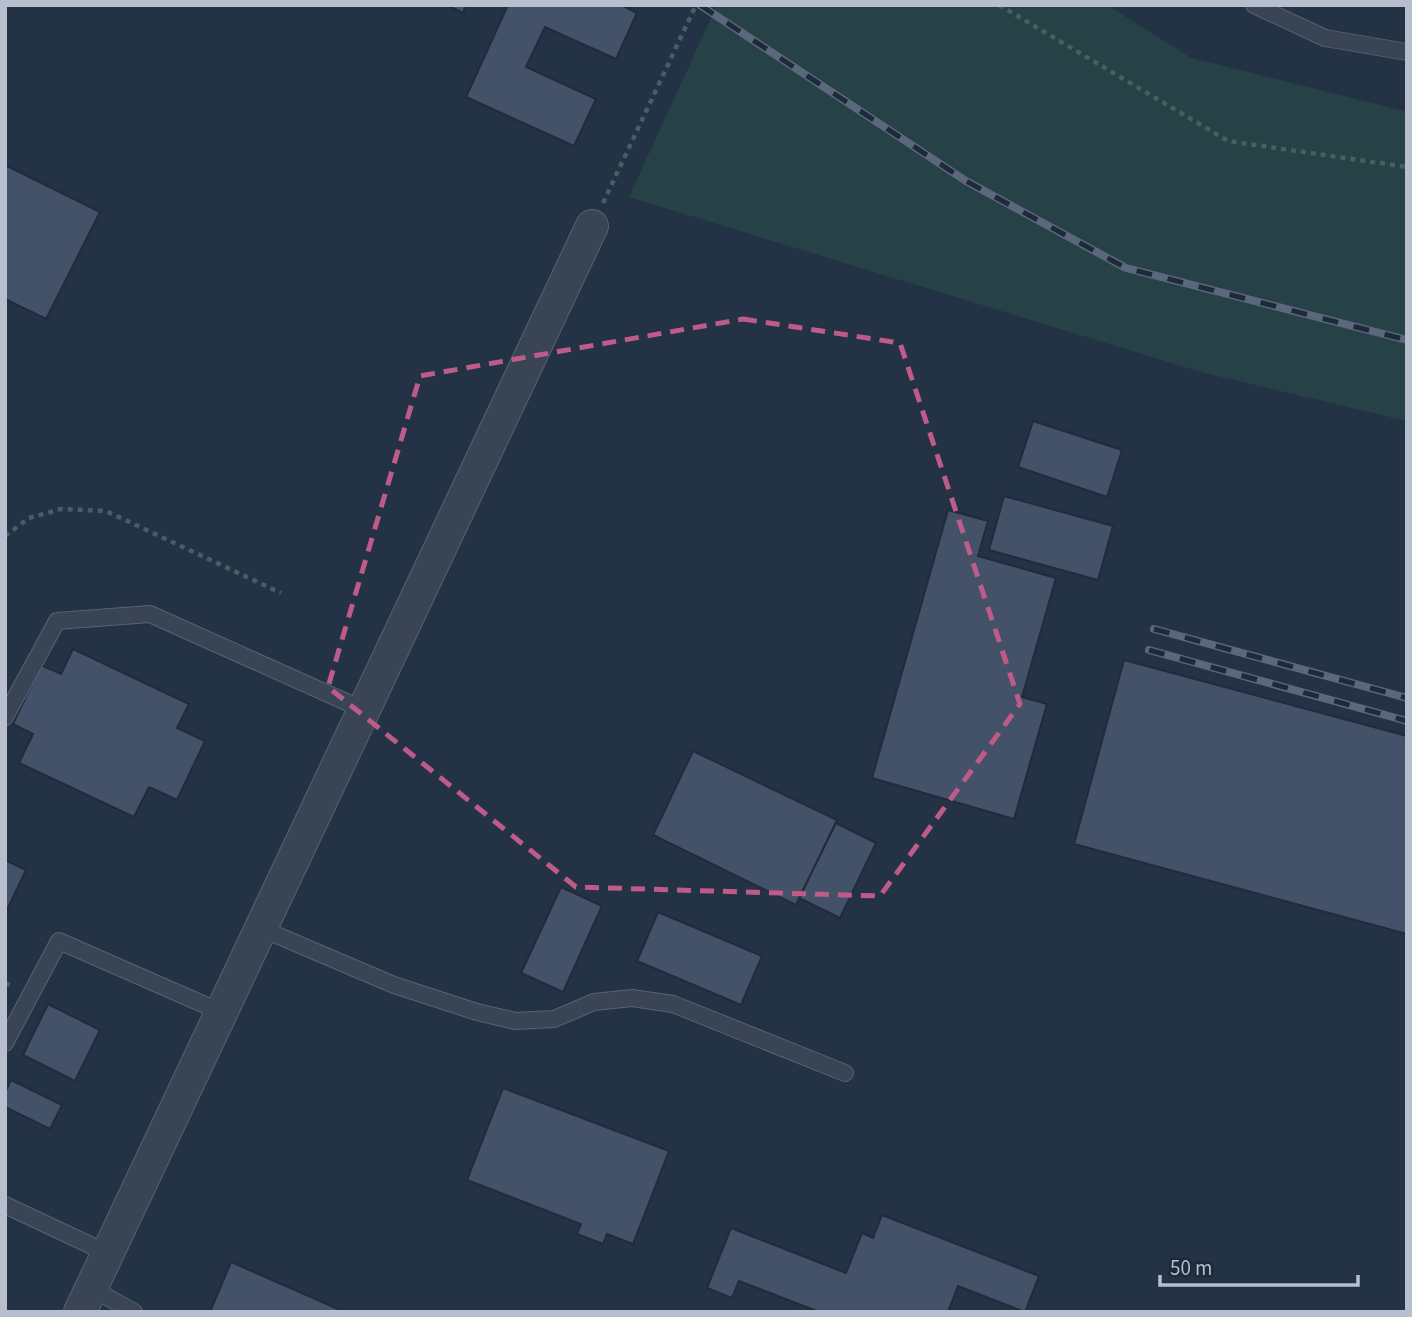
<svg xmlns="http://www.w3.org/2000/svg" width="1412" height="1317" font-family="'Source Sans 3',sans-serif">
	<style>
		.grass { fill: #274246 }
		.building { fill: #435268; stroke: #202b3c; stroke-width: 2 }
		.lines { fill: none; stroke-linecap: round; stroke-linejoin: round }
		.service-casing { stroke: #586272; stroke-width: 18 }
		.minor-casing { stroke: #586272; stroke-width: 34 }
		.path { stroke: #455f62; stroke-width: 4.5; stroke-dasharray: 5 5; stroke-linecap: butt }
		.service { stroke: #394455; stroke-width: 16 }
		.minor { stroke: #394455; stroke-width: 32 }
		.rail-casing { stroke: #5b687c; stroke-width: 8 }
		.rail { stroke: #1e293a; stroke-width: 5; stroke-dasharray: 16; stroke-linecap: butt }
		.marked { fill: none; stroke: #be5b89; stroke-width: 5; stroke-dasharray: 14 9; stroke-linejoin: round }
	</style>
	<rect width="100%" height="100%" fill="#243246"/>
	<path class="grass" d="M717 5H1107L1191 58 1407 112V421L1201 372 629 197Z"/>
	<path class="building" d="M447 5H466L463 13Z
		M508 5H621L637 13 616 59 545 27 526 67 596 99 574 146 466 97Z
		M5 165 100 212 46 319 5 299Z
		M1033 421 1122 450 1107 497 1018 467Z
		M1004 496 1113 526 1098 580 989 550Z
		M948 510 988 521 978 556 1056 578 1022 697 1047 704 1014 819 872 778Z
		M73 649 189 704 177 728 205 741 177 800 149 787 134 817 19 763 33 734 13 724 41 665 61 674Z
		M1124 660 1407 736V934L1074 844Z
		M693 751 837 820 796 905 653 835Z
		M836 823 876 843 840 918 799 898Z
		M5 860 26 870 5 914Z
		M561 887 602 906 563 992 521 973Z
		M658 912 762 956 741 1005 637 961Z
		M48 1004 100 1030 75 1081 23 1055Z
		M11 1080 62 1105 50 1129 5 1107V1092Z
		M503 1088 669 1151 633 1244 607 1234 603 1244 577 1234 581 1224 467 1180Z
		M882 1215 1039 1276 1025 1312 958 1286 948 1312H819L739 1281 732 1298 707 1288 731 1228 846 1273 862 1233 873 1238Z
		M231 1262 345 1312H210Z"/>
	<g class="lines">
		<defs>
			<path id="service" d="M1254 5 1325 38 1407 52
				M5 717 57 621 150 614 364 710
				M260 928 394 985 477 1012 515 1021 554 1019 594 1002 632 998 673 1004 845 1073
				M5 1043 59 941 221 1012
				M5 1205 107 1253
				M91 1288 134 1312"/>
			<path id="minor" d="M80 1312 592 226"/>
		</defs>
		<use href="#service" class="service-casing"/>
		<use href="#minor" class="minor-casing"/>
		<path class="path" d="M999 5 1228 141 1407 167
			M603 203 696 5
			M5 536 29 518 61 509 106 511 281 593
			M5 983 14 987"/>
		<use href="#service" class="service"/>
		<use href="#minor" class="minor"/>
		<defs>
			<path id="rail" d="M700 5 966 181 1126 268 1407 340
				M1154 629 1407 698
				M1149 650 1407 721"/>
		</defs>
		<use href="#rail" class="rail-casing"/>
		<use href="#rail" class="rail"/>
	</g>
	<path class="marked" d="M743 319 900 343 1020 704 880 896 576 887 328 687 420 376Z"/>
	<rect width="1412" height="1317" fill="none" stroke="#b7bfce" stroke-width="14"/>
	<path d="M1160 1275v10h198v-10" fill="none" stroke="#b7bfce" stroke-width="3.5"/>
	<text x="1170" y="1275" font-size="21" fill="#b7bfce" stroke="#1e293a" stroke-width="5" paint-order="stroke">50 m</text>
</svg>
